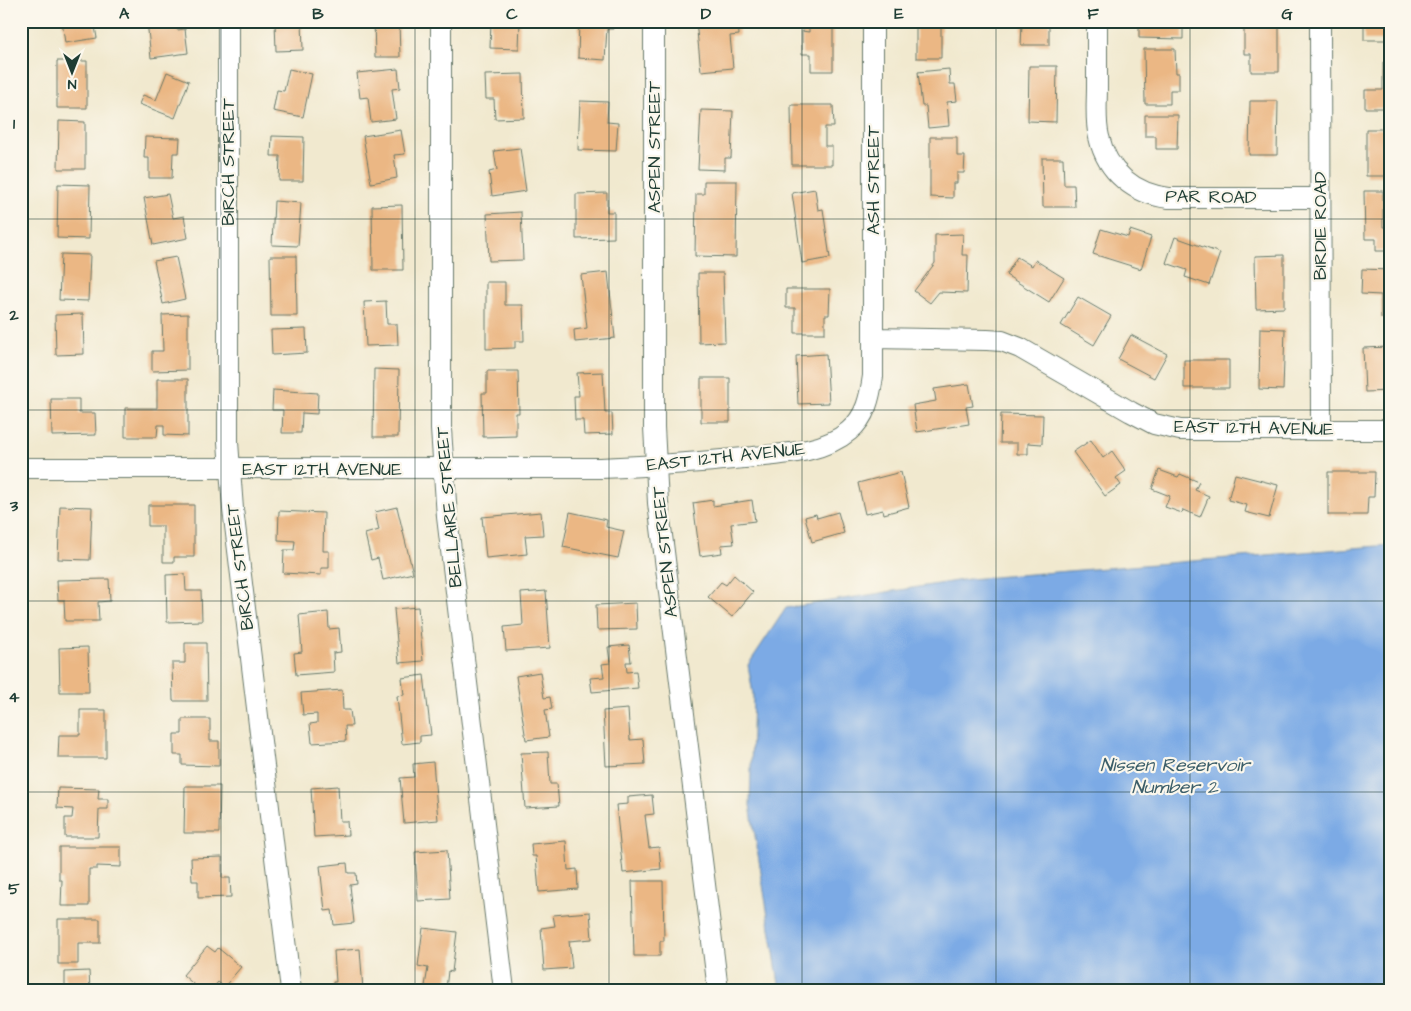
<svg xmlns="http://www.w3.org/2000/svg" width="1411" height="1011" font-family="'Architects Daughter',sans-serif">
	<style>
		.water { fill: #7baae5; stroke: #4d748c }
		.building { fill: #ebb784 }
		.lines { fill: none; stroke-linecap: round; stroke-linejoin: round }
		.minor-casing { stroke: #68796a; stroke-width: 22 }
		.minor { stroke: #fff; stroke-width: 20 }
		.grid { fill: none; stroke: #1f3d34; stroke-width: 1; stroke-opacity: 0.55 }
		.labels { text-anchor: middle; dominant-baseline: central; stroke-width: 4.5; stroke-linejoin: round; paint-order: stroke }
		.street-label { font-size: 18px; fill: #1f3d34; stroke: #fbf7ec }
		.water-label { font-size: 19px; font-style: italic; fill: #3b5e69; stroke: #fbf7ec }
		.neatline { fill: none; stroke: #1f3d34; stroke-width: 2 }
		.grid-label { font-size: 16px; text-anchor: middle; font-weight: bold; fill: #1f3d34 }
	</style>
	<rect width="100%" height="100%" fill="#fbf7ec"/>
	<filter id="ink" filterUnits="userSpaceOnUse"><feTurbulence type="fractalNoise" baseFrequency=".02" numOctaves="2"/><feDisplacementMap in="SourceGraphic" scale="10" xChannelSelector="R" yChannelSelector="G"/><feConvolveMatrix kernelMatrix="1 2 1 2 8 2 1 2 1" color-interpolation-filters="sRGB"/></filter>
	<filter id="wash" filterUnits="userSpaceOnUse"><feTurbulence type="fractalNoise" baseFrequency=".0096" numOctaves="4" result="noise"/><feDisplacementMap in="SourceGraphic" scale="20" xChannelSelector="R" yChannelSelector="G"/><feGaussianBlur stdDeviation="1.12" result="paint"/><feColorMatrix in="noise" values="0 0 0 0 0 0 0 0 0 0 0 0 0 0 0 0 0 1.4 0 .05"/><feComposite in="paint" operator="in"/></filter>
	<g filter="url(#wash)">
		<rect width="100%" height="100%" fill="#f1e9cf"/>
		<path class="water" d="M1390 545V990H780L750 805 753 694 748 665 786 608 969 579Z"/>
		<g id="blocks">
			<path class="building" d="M62 21H94L97 38 65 43Z
				M147 21H175L177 30 185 29 188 53 151 58Z
				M275 21H302L303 50 276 51Z
				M374 21H399L400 57H375Z
				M491 21H520L519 49 490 48Z
				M579 21H613V29H607L605 60 578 58Z
				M696 21H738L739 35 730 36 733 68 701 71Z
				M809 21H833V71H811V54H802V31L809 32Z
				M916 21H941V58H916Z
				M1017 21H1049V45H1021L1022 24H1017Z
				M1139 21H1183V39L1139 38Z
				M1251 21H1279V72H1251V54H1244V24H1251Z
				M1364 21H1390V40H1364Z
				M1144 49H1175L1176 73H1179V90H1170V104H1145Z
				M57 61H87V108H57Z
				M1383 62H1390V108H1365V90H1383Z
				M1029 66H1057L1056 122 1028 121Z
				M289 69 312 74 303 117 273 111 277 90 284 91Z
				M398 69 400 88 392 89 396 119 371 122 368 97 360 98 357 73Z
				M949 69 950 84H955L957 101 947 102 949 126 928 128 926 106H922L918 72Z
				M167 72 189 81 175 118 139 104 143 95 156 100Z
				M523 74 524 118 495 119 494 99H486L485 75Z
				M580 101 608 102 607 122 618 123 616 151 578 150Z
				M1250 101H1278L1277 155H1249Z
				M791 105H833L834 127H825V146H832V165H792Z
				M701 110 733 111 731 158H725V170L698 169Z
				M1145 115H1178L1177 149H1156V136H1145Z
				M59 121 85 122V169H58Z
				M1366 129H1390V176H1366Z
				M401 130 405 154 394 155 397 178 371 183 363 136Z
				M272 136 304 137 303 181H279L280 156H271Z
				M145 137 180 138 179 153H173L172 178H149V158H144Z
				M930 137H957V156H965L964 173H957V183H953V198L930 197Z
				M520 148 526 191 492 196 489 172 497 170 494 151Z
				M1042 158H1063L1064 185H1074L1075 207H1043Z
				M704 181H737L736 257 695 256 696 194H704Z
				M58 184 90 185 89 239 57 238Z
				M815 189 818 210 823 209 830 258 802 263 792 193Z
				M1364 191H1383V227H1390V251H1376V239H1365Z
				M607 193V212H614V238L576 239V194Z
				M168 194 173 218 184 216 188 238 153 245 144 198Z
				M274 201 301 203 298 246 272 245Z
				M402 205 403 270H373L372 206Z
				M521 212 523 260 489 261 487 214Z
				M1101 229 1128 237 1130 230 1151 237 1141 269 1093 254Z
				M963 234 962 255H968L967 293 939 292 930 303 914 291 935 263V235Z
				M1175 237 1220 253 1209 285 1185 277 1187 270 1166 263Z
				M61 254 90 255 88 301 59 300Z
				M1284 255V308L1256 309 1255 256Z
				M270 256H296L297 316H271Z
				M176 257 185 299 163 304 154 261Z
				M1017 257 1032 266 1035 260 1064 278 1049 302 1006 275Z
				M1362 269 1390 270V318H1381V295L1361 294Z
				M608 272 615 338 575 342 574 330 587 328 581 275Z
				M698 273H723L725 342 699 343Z
				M486 282H505V305H523L524 341H515V348L486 349Z
				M786 289H830L829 315H825V333H795V308H786Z
				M1078 297 1111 316 1094 345 1061 325Z
				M386 301 387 324H397L398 345 366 346 364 302Z
				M83 314 84 354 56 355 55 315Z
				M188 314V370L152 371V351H163L162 315Z
				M1260 328 1285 329 1283 390 1259 389Z
				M306 329 307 353 272 355 271 330Z
				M1131 335 1167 354 1154 378 1118 359Z
				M1390 347V391L1365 392 1363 348Z
				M826 354 829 403 798 404 796 356Z
				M1184 360H1229V388H1184Z
				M374 369 399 370 398 437H373Z
				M487 371H518L519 413H516V436L483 437 482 393H487Z
				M603 372 605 413H612L613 434 584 435 583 420H575L574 396H579L577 373Z
				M701 378H730V422H701Z
				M157 379H188V436L164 435V425H158L157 437H125V408H157Z
				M969 384 973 406 966 407 969 424 917 432 913 405 936 401 934 389Z
				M273 390 318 393 317 414 302 413 301 433H282L283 410H272Z
				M51 399H79V413H95L96 435 52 436Z
				M1001 414 1043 415 1042 444 1028 443V454H1017V443H1000Z
				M1091 440 1103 458 1112 451 1126 471 1116 478 1121 485 1105 496 1073 452Z
				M1159 470 1178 477 1180 474 1199 482 1195 490 1209 496 1200 517 1183 510 1182 513 1165 507 1170 496 1152 489Z
				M901 472 909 507 884 514 883 510 865 514 858 483Z
				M1328 472H1375L1374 497H1368L1367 515H1328Z
				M1235 474 1278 485 1269 518 1245 512 1247 505 1228 500Z
				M713 500V506L752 500 755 521 731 524 734 544 721 545 722 553 700 556 693 503Z
				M148 505H194V557H174V562H163V526H148Z
				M60 506 92 507 90 560 58 559Z
				M397 507 413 573 383 580 378 558 371 560 365 534 379 530 375 512Z
				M279 511 324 513 323 551H329V568H321V575L283 573 284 550H294L295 541 278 540Z
				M541 512 543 535 525 536 527 554 486 558 482 517Z
				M570 512 607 520 606 527 624 531 618 558 563 547Z
				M838 512 844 533 812 542 805 517 816 514 817 518Z
				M185 574 186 591H201L202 621 167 622 166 575Z
				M734 575 753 592 732 617 708 597 721 582 726 585Z
				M109 579 110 601 98 602 99 621H65L64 600H58L57 580Z
				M546 591 550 648 506 651 504 627 523 625 521 593Z
				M636 603 637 629 597 630 596 605Z
				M418 607 423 661 399 663 394 609Z
				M328 612 329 629 339 628 341 652 333 653 334 672 296 675 294 653 302 652 299 615Z
				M185 643H206L207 701H173L172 663H185Z
				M629 645 631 662H626L627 672 636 671 638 688 592 692 590 678 604 677 602 664 610 663 608 647Z
				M88 647 89 692H60L59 648Z
				M540 672 544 698 550 697 552 709 545 710 549 737 526 740 516 676Z
				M424 675 431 735 420 736V742L402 744 397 696 404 695 402 678Z
				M342 690 343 710H350L352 726H345L346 741 312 743 310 724 317 723V714L303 715 301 693Z
				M628 709 630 740 643 739 645 764 606 766 603 711Z
				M80 710H106V758H58L59 735H80Z
				M182 719H210V741H219V766L182 765V755H174V734H182Z
				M548 752 550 784H557L559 806 525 808 521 753Z
				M433 762 438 820 404 823 400 778 414 777 413 764Z
				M185 786H220L219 833H184Z
				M338 786 340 821H347L348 835 314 837 311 788Z
				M58 788 99 789 98 799H108V809H99L98 837H65V818H72L73 809 57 808Z
				M652 795 654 814 645 815 649 848 659 847 661 869 623 873 616 805 628 804V797Z
				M566 841 568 870 577 869 578 889 539 892 536 856H532L531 844Z
				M59 847H121V867L97 866V869H89V906H61L62 880H59Z
				M447 850 450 899 418 901 415 852Z
				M222 857V878H230L231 897 198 898V881H192L191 858Z
				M347 863 348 873H356L357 884 350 885 354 923 334 925 332 910 325 911 320 866Z
				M632 881H663L664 941H660V956H634Z
				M590 912 592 939 569 941 572 968 544 970 541 928 555 926 553 915Z
				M58 919H100V943H78V964H58Z
				M423 928 457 932 452 972 448 971 446 989 425 986 428 968 418 966Z
				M207 946 215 952 218 948 241 967 224 987 218 982 211 990H200L183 975Z
				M360 949 363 990H334L333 982H336L334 951Z
				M89 971 90 990H65V972Z"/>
		</g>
	</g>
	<g filter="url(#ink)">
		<use href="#blocks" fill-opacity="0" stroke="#68796a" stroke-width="1"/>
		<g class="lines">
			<defs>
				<path id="minor" d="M228 21V442L233 509 291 990
					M441 21V429L447 517 504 990
					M654 21V427L658 503 718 990
					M1097 21C1097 43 1097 65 1097 87 1097 103 1095 121 1099 137 1107 172 1134 194 1169 198H1320
					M1320 21 1321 430
					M873 338 987 340 1002 341 1020 348 1131 412 1154 424 1180 430H1390
					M21 468H600C648 466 696 463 744 458 778 454 822 454 849 431 866 417 870 397 873 376V21"/>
			</defs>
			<use href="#minor" class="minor-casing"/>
			<use href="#minor" class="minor"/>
		</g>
	</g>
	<path class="grid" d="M221 21V990M415 21V990M609 21V990M802 21V990M996 21V990M1190 21V990M21 219H1390M21 410H1390M21 601H1390M21 792H1390"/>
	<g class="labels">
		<g class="street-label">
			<text transform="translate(654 147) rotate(-90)">ASPEN STREET</text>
			<text transform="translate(228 162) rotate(-90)">BIRCH STREET</text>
			<text transform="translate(873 180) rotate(-90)">ASH STREET</text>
			<text transform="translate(1211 197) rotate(1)">PAR ROAD</text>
			<text transform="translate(1320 226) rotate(-90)">BIRDIE ROAD</text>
			<text transform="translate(1254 428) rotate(1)">EAST 12TH AVENUE</text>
			<text transform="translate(726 457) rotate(-6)">EAST 12TH AVENUE</text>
			<text x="322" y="469">EAST 12TH AVENUE</text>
			<text transform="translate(449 507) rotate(-95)">BELLAIRE STREET</text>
			<text transform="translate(665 552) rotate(-96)">ASPEN STREET</text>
			<text transform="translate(240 567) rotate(-97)">BIRCH STREET</text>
		</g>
		<g class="water-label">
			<text x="1175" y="765">Nissen Reservoir<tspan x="1175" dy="22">Number 2</tspan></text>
		</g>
	</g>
	<rect width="1411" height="1011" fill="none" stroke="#fbf7ec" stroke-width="55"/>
	<g transform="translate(72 72) rotate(180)" stroke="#fbf7ec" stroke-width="4" paint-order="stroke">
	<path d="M0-4L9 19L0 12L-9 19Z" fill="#1f3d34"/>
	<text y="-8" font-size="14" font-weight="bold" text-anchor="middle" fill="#1f3d34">N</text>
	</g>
	<rect x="28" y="28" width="1356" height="956" class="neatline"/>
	<g class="grid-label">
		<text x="124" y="19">A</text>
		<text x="318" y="19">B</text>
		<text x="512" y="19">C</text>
		<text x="706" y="19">D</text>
		<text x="899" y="19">E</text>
		<text x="1093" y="19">F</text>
		<text x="1287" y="19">G</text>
		<text x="14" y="129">1</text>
		<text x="14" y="320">2</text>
		<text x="14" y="511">3</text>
		<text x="14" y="702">4</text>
		<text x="14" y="894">5</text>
	</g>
</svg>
